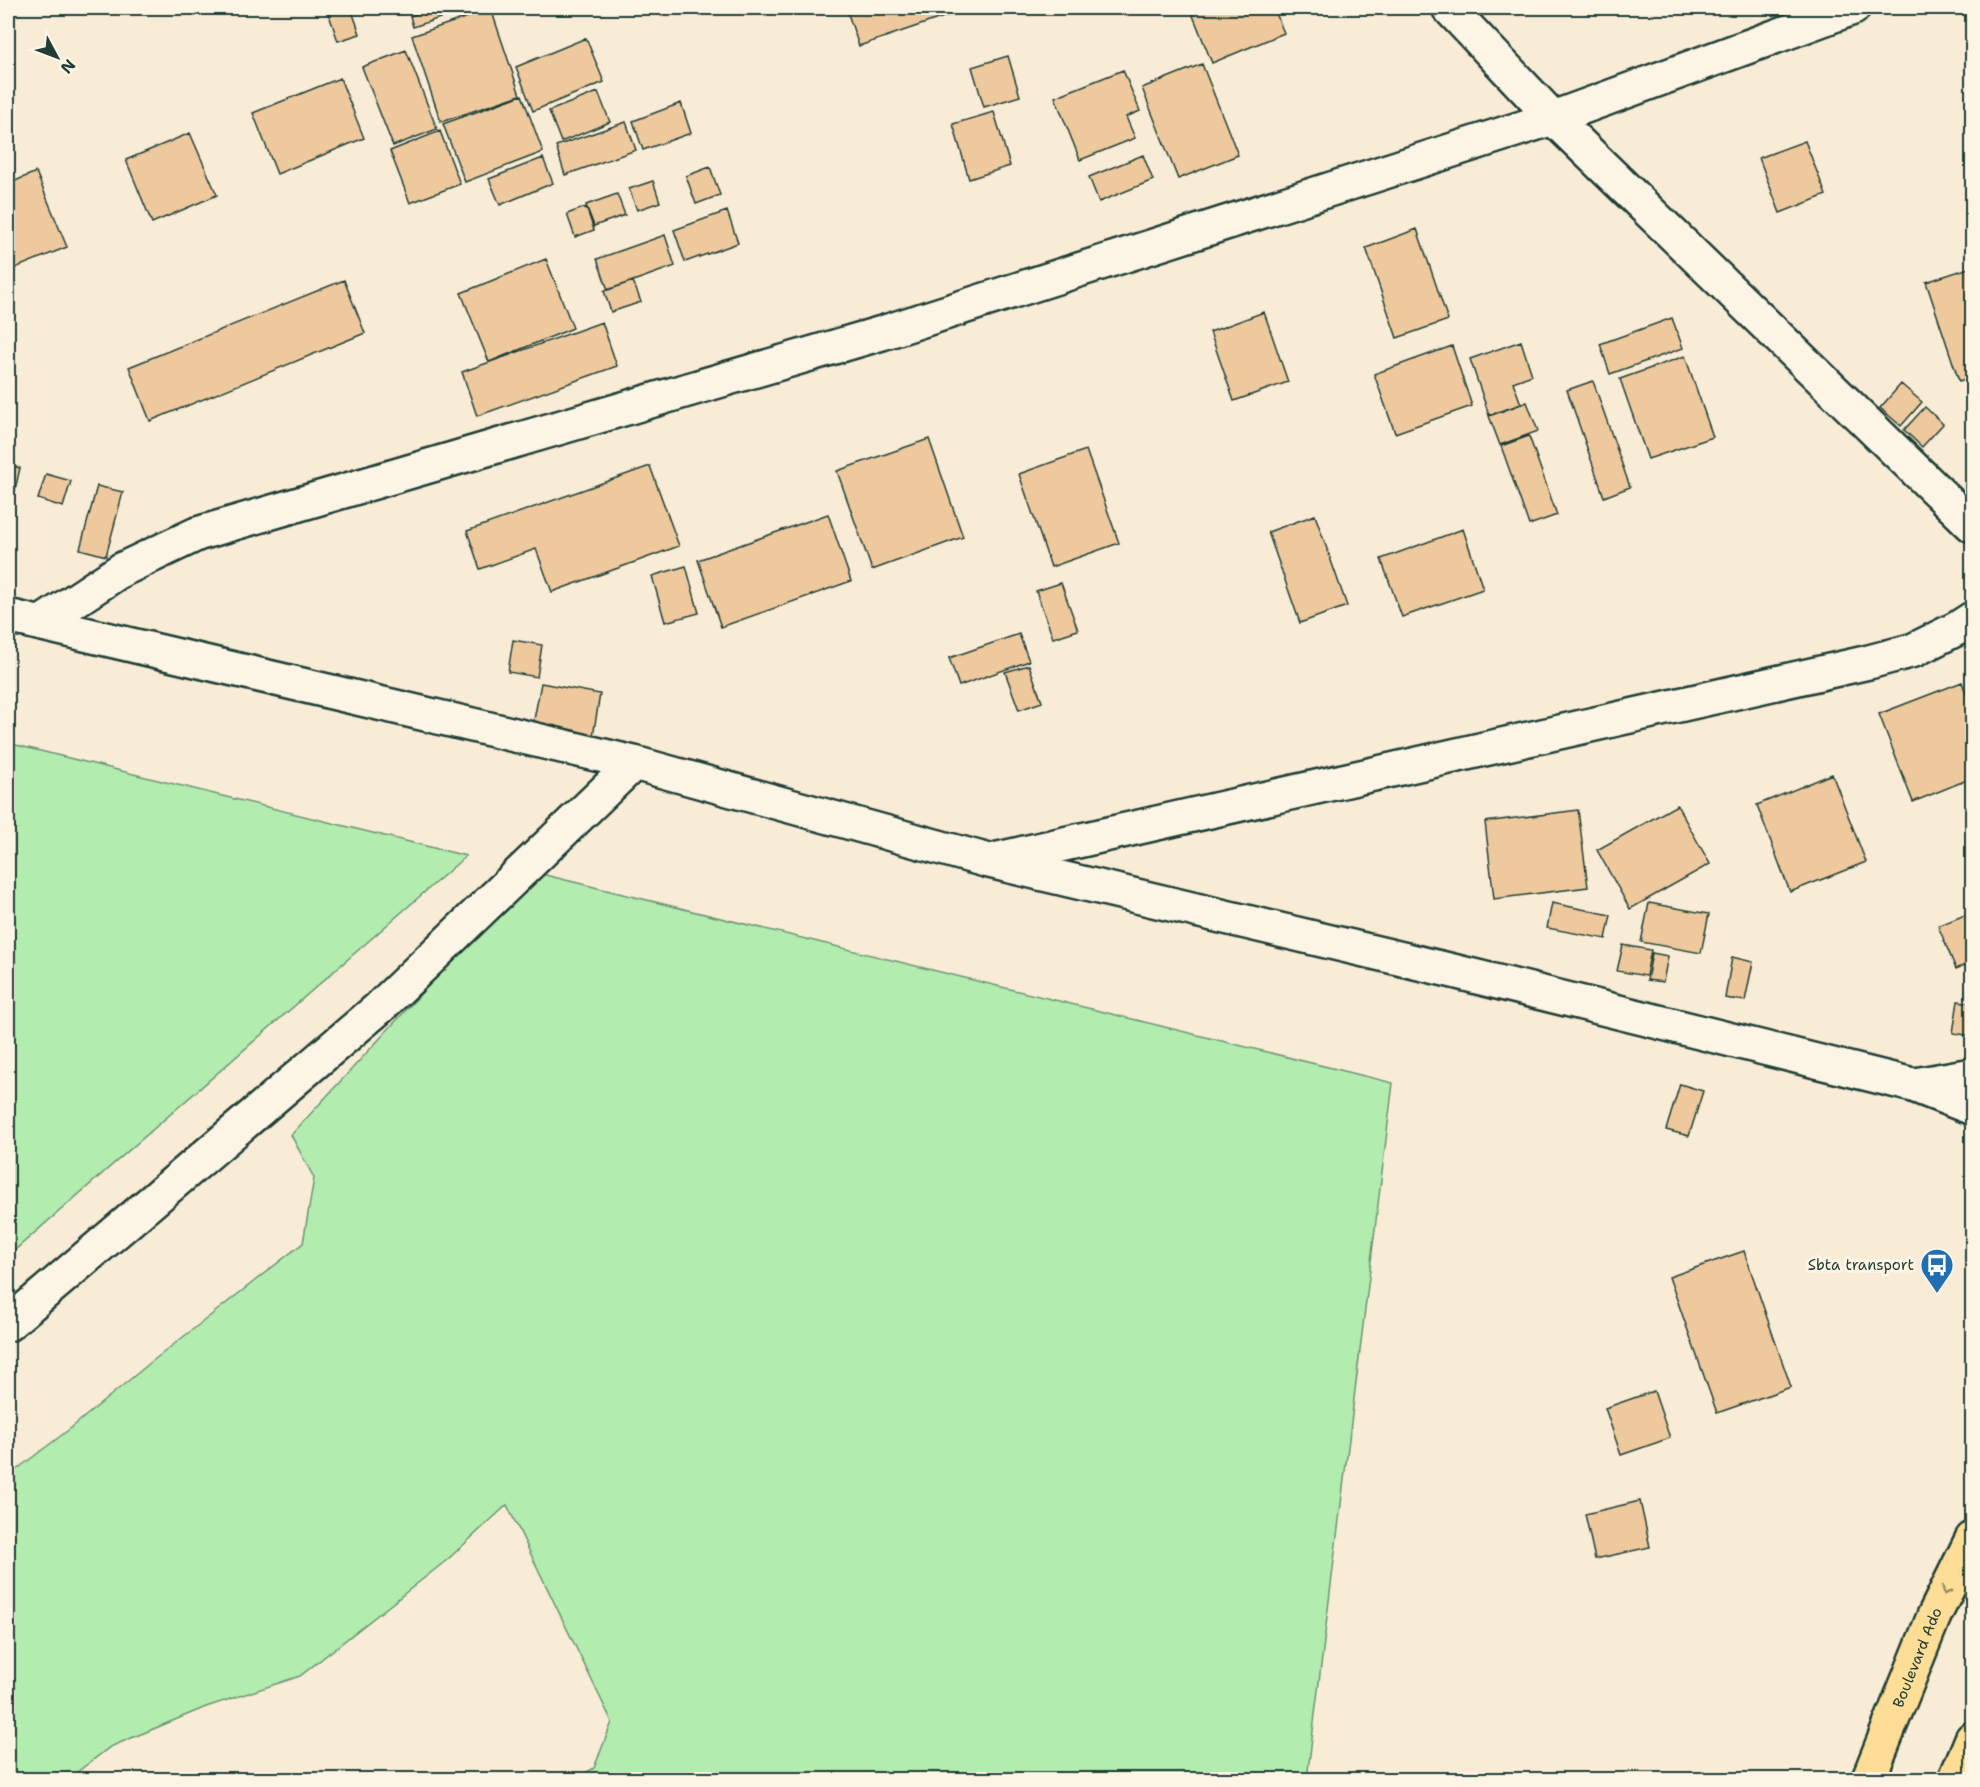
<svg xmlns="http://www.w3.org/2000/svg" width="1980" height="1787" font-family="'Shantell Sans',sans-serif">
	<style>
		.green { fill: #b3ecaf; stroke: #699472; stroke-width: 1.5 }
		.building { fill: #eec99e; stroke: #1f3d34; stroke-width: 1.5 }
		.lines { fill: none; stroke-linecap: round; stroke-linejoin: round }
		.minor-casing { stroke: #1f3d34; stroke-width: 38 }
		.major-casing { stroke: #1f3d34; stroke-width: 38 }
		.minor { stroke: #fcf5e5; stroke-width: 33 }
		.major { stroke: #fedd96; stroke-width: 33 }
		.oneway { stroke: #8e8d65 }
		.labels { text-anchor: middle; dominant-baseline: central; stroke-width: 6; stroke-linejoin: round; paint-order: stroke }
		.poi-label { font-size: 15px; fill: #1f3d34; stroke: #fcf5e5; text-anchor: end }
		.street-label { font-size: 15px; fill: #1f3d34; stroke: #fcf5e5 }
	</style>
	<rect width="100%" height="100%" fill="#f9ecd7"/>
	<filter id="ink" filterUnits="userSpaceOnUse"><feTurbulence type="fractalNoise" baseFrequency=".0167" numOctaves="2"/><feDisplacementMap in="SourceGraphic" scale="12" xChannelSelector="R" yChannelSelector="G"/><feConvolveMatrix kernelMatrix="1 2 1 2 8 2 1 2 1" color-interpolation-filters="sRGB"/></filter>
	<g filter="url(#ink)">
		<path class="green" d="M8 743 466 856 8 1256Z
			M533 872 1393 1083 1307 1779H575L594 1768 612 1722 507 1505 447 1560 300 1676 206 1707 110 1747 68 1779H14L8 1767V1476L71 1428 150 1363 303 1243 314 1178 291 1135Z"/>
		<path class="building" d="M342 8H351L360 34 338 41 328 12Z
			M400 8H424L402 14Z
			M435 8H470L413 27 410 16Z
			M846 8H970L859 46Z
			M1190 8H1274L1284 33 1212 63Z
			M491 9 520 95 441 122 412 36Z
			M586 38 604 82 533 111 516 67Z
			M406 50 437 129 393 146 362 67Z
			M1008 56 1020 96 984 107 972 67Z
			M1202 64 1238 155 1178 179 1142 88Z
			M1123 70 1140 111 1126 117 1135 138 1080 160 1055 97Z
			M340 78 364 138 277 174 253 113Z
			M598 92 610 122 561 142 549 111Z
			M522 95 543 152 465 182 443 124Z
			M681 103 691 133 643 150 633 121Z
			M994 112 1010 166 969 179 953 124Z
			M626 122 636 150 565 175 556 146Z
			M440 131 460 184 410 203 390 151Z
			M190 133 217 195 152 223 126 160Z
			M1805 141 1826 195 1780 213 1759 158Z
			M1143 155 1153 180 1099 202 1089 177Z
			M543 158 553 183 500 205 489 179Z
			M710 167 720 195 696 204 686 176Z
			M36 172 67 247 8 271V184Z
			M653 181 660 202 637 210 629 189Z
			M617 194 625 215 594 226 586 205Z
			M586 207 594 230 575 237 567 214Z
			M727 211 738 243 685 262 674 230Z
			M1417 229 1448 320 1397 338 1366 248Z
			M665 235 675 266 608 290 597 259Z
			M546 259 573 328 489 362 461 293Z
			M1972 267V377L1959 381 1926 282Z
			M344 280 365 333 150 421 129 367Z
			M633 281 641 302 611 312 604 291Z
			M1264 312 1288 382 1234 401 1210 332Z
			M1672 318 1683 348 1610 374 1600 344Z
			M602 322 617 366 477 416 462 372Z
			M1521 341 1532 375 1513 382 1521 404 1489 415 1470 359Z
			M1452 346 1472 406 1395 433 1374 374Z
			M1685 356 1713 437 1648 459 1620 379Z
			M1593 381 1630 487 1604 497 1567 390Z
			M1901 384 1922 402 1901 426 1880 408Z
			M1527 402 1538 431 1500 445 1489 416Z
			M1925 407 1943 424 1922 447 1904 430Z
			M1529 436 1557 515 1529 525 1501 446Z
			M929 439 963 537 872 570 837 471Z
			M1086 450 1119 543 1051 567 1019 474Z
			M8 465 20 468 14 494 8 492Z
			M650 466 679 546 552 592 536 549 480 569 467 531Z
			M46 474 71 481 63 507 38 499Z
			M97 486 123 492 106 556 80 549Z
			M828 514 851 581 721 627 698 560Z
			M1315 515 1347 606 1300 623 1268 532Z
			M1463 529 1483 589 1402 617 1381 559Z
			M686 566 699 613 665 622 652 576Z
			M1061 583 1078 630 1053 638 1036 591Z
			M1019 634 1029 661 959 686 949 658Z
			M513 640 542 645 537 677 508 672Z
			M1029 665 1042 702 1019 710 1005 672Z
			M1962 682 1972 710V778L1913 802 1879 714Z
			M541 683 600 694 593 736 533 725Z
			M1832 774 1866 862 1790 892 1757 805Z
			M1677 805 1710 864 1630 909 1597 850Z
			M1578 810 1588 887 1494 899 1485 822Z
			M1552 903 1611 915 1606 939 1547 928Z
			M1649 903 1709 914 1701 953 1641 942Z
			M1972 912V962L1956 969 1938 926Z
			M1623 945 1651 950 1646 976 1617 971Z
			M1652 953 1668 956 1663 982 1647 980Z
			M1732 957 1753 962 1745 1001 1725 998Z
			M1958 1001 1972 1003V1036L1953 1033Z
			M1680 1084 1703 1091 1689 1136 1666 1130Z
			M1744 1251 1791 1387 1717 1413 1669 1277Z
			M1654 1391 1670 1438 1621 1455 1605 1408Z
			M1640 1501 1650 1547 1595 1559 1585 1514Z"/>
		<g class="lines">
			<defs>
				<path id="minor" d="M1449 8 1553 118 1972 525
					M8 616 634 763 989 861 1453 971 1913 1085 1972 1108
					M41 623 121 570 197 534 882 333 1553 118 1853 8
					M998 859 1869 662 1914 650 1958 628 1972 619
					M1915 1085 1972 1075
					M8 1324 379 1008 634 763"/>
				<g id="major">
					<path id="s1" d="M1868 1780 1934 1616 1972 1539"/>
					<path d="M1955 1780 1972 1739"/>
				</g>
			</defs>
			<use href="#minor" class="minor-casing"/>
			<use href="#major" class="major-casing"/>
			<use href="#minor" class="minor"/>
			<use href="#major" class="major"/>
		</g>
		<defs><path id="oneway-chevron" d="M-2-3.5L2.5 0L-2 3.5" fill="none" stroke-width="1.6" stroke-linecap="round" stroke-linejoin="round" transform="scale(1.5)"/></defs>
		<use class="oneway" href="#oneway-chevron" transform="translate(1946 1591) rotate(117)"/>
	</g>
	<defs>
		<symbol id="bus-pin" viewBox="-11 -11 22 30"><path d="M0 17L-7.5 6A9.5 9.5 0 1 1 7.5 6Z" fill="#1f6fb2" stroke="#fcf5e5"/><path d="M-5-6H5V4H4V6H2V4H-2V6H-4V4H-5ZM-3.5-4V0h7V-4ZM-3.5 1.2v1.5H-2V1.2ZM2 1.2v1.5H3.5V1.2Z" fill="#fff"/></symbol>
	</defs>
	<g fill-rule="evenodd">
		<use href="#bus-pin" x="1918" y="1246" width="38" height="52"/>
	</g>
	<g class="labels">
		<g class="poi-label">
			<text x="1914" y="1265">Sbta transport</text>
		</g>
		<g class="street-label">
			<text stroke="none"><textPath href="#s1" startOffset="132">Boulevard Ado</textPath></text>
		</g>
	</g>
	<rect width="1980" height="1787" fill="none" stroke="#fcf5e5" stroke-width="30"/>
	<rect x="15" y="15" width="1950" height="1757" fill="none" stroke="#1f3d34" stroke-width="2" filter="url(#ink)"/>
	<g transform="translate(57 57) rotate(131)" stroke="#fcf5e5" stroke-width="4.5" paint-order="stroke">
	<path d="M0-4.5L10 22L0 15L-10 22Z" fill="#1f3d34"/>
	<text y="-9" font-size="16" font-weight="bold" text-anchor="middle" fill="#1f3d34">N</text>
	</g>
</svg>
